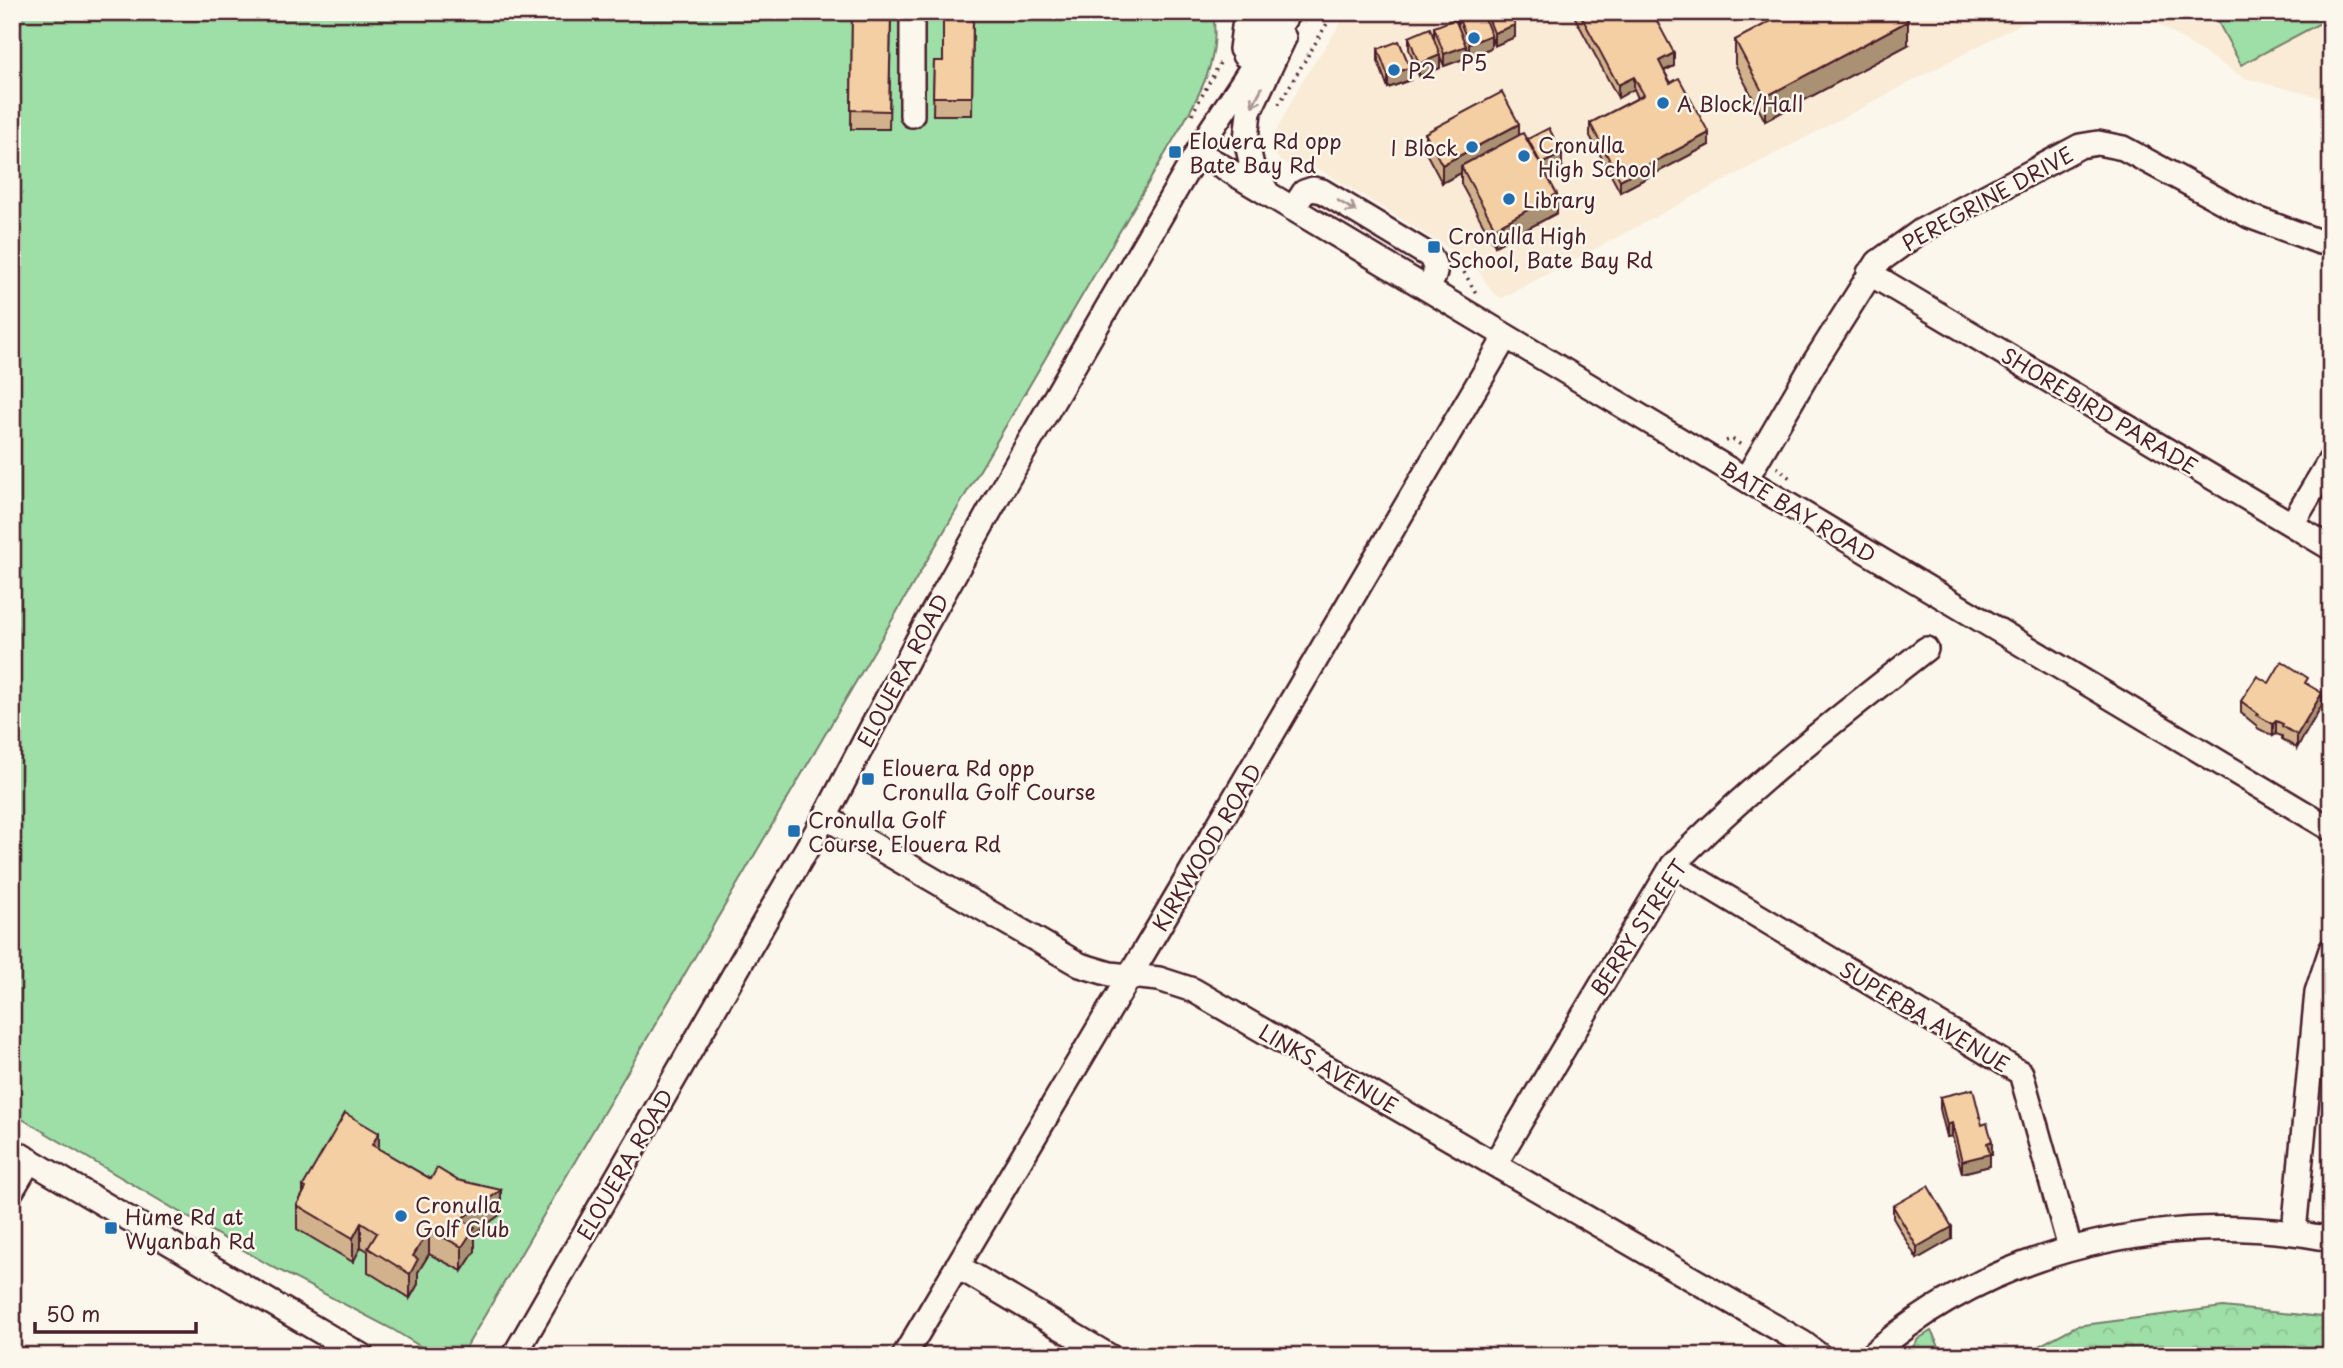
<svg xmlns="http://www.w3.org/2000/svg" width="2343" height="1368" font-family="'Playpen Sans',sans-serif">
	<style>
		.built { fill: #f9ebd6 }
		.green { fill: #9edea7; stroke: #747e69; stroke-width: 2 }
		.park { fill: url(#park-crowns); stroke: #747e69; stroke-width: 2 }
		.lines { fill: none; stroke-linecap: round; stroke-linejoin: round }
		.minor-casing { stroke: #4a1f2b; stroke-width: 28 }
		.path { stroke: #4a1f2b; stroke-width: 3.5; stroke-dasharray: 2 5; stroke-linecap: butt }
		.minor { stroke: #fbf7ec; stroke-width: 23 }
		.wall { fill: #d2b28d; stroke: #4a1f2b; stroke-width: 2 }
		.shaded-wall { fill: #ab9173; stroke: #4a1f2b; stroke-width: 2 }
		.building { fill: #f4cfa4; stroke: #4a1f2b; stroke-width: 2 }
		.oneway { stroke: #ab9695 }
		.poi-dot { fill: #1f6fb2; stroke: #fbf7ec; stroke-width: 2.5 }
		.labels { text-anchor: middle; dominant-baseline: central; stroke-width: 5; stroke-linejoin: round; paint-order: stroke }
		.poi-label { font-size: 21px; fill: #4a1f2b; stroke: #fbf7ec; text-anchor: start }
		.street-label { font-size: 21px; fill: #4a1f2b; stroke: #fbf7ec }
	</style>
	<defs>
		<pattern id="park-crowns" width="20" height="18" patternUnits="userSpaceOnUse" patternTransform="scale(1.75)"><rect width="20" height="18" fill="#9edea7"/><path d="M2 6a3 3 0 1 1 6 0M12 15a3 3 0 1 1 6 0" fill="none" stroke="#8abe90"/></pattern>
	</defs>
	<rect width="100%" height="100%" fill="#fbf7ec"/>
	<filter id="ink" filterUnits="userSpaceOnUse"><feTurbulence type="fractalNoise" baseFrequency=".0143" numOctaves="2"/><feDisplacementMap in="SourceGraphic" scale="14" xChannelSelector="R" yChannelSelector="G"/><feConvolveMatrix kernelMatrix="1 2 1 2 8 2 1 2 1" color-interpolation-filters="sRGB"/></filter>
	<g filter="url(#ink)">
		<path class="built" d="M1348 12H2043L1502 298 1493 293 1473 263 1321 170 1294 167 1280 161 1272 150V139L1301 83Z
			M2139 12H2331V100L2244 78Z"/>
		<path class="green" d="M12 12H1213C1219 52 1208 78 1189 113L461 1356H436L392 1329 269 1265 12 1113Z
			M2237 12H2322L2326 20 2241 65 2218 22Z"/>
		<path class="park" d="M2223 1307 2331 1318V1356H2020L2076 1326Z
			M1931 1331 1944 1356H1907L1918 1339Z"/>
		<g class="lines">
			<defs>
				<path id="minor" d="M1241 49 1246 12
					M1244 55 1266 12
					M912 115V12
					M1198 152 2331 829
					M1266 190 1252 166 1246 139 1249 112 1284 38
					M1293 209 1304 192 1313 189 1322 191 1430 256C1438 270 1436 275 1428 288
					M1869 273 2331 548
					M1746 479 1814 363 1878 262 1921 231 2080 146 2098 143 2123 148 2249 216 2320 242 2331 244
					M2292 524 2331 459
					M825 817 1080 965 1110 974 1159 979 1193 990 1803 1343 1820 1356
					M1673 865 2021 1073 2070 1248
					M12 1150 362 1356
					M1495 1164 1673 865C1750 786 1839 717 1926 649
					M12 1190 30 1160
					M2294 1232 2317 992 2331 950
					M957 1266 1109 1356
					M514 1356 825 817 924 628 1006 482 1210 131 1289 12
					M904 1356 1151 940 1506 336
					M1870 1356C1994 1247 2170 1208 2331 1239"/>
			</defs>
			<use href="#minor" class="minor-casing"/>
			<path class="path" d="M1279 104 1334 12
				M1192 114 1222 59
				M1457 260 1476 293
				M1726 441 1732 439 1741 445
				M1777 467 1790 478
				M2326 1139 2331 1157"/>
			<use href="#minor" class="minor"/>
		</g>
		<path class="wall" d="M852 12H891L889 129H851Z
			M973 12 972 115H933L934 61H943Z
			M1484 12H1510L1515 37 1494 46 1491 36V48L1469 56 1466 47V58L1444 66 1440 56V68L1419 76 1409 49V37L1434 38V27L1458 28V17H1484Z
			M1572 12H1652L1674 66 1664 71 1709 145 1620 192 1590 136V123L1638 98 1634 89 1618 98Z
			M1952 12H1972L1956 20Z
			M1735 40 1908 45 1765 121 1735 64Z
			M1378 49 1410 80 1388 88 1378 61Z
			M1425 133 1519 135 1528 142V139L1562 166 1546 174 1557 213 1495 246 1461 184V173L1442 183 1425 151Z
			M2269 683 2308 684 2322 705 2297 748 2282 739V736L2276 734 2273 736 2257 728V726L2241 713V701Z
			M1940 1097 1982 1125 1992 1154H1990V1166L1962 1173 1952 1136 1947 1137 1940 1109Z
			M379 1149 431 1179 501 1214 475 1233V1251L462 1271 429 1254 418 1272V1284L410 1298 368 1272V1251L361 1247 353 1262 297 1229V1205L303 1194V1186Z
			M1893 1206 1952 1239 1917 1259 1893 1218Z"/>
		<path class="shaded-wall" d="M1956 12H1972L1956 20Z
			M1908 21V45L1765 121V97Z
			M1515 25V37L1494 46V33Z
			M1491 35V48L1469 56V44Z
			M1466 46V58L1444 66V54Z
			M1674 53V66L1659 73V61Z
			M1440 55V68L1419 76V64Z
			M1410 67V80L1388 88V76Z
			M1634 77V89L1618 98V85Z
			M1519 124V142L1461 166V173L1442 183V165Z
			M1709 133V145L1620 192V180Z
			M1562 154V166L1541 176V164Z
			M1557 194V213L1495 246V228Z
			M2322 693V705L2297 748V735Z
			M2276 721V734L2273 736V724Z
			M1952 1123V1136L1947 1137V1125Z
			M379 1133V1157L372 1145Z
			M1992 1141V1154H1990V1166L1962 1173V1161L1987 1143Z
			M501 1190V1214L475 1233V1251L462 1271V1247L461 1219Z
			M361 1223V1247L353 1262V1238Z
			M1952 1227V1239L1917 1259V1247Z
			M429 1230V1254L418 1272V1284L410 1298V1274L413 1256Z"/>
		<path class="building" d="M852 12H891L889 111 851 110Z
			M943 12H973L972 97H933L934 61H943Z
			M1470 12H1482L1491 35 1469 44 1458 17Z
			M1486 12H1510L1515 25 1494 33Z
			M1579 12H1652L1674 53 1659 61 1670 83 1679 78 1709 133 1620 180 1590 123 1644 95 1634 77 1618 85Z
			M1788 12H1903L1908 21 1765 97 1735 40Z
			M1455 19 1466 46 1444 54 1434 27Z
			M1430 28 1440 55 1419 64 1409 37Z
			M1399 41 1410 67 1388 76 1378 49Z
			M1502 92 1519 124 1442 165 1425 133Z
			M1549 128 1562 154 1541 164 1528 139Z
			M1523 133 1557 194 1495 228 1461 166Z
			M2282 661 2308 678 2305 683 2322 693 2297 735 2282 726 2283 724 2276 721 2273 724 2257 715 2258 714 2241 701 2257 676 2269 683Z
			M1973 1089 1982 1125 1987 1123 1992 1141 1987 1143 1990 1154 1962 1161 1952 1123 1947 1125 1940 1097Z
			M345 1113 379 1133 372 1145 431 1179 437 1168 457 1180 501 1190 461 1219 475 1227 462 1247 429 1230 413 1256 418 1259 410 1274 368 1248 377 1233 361 1223 353 1238 297 1205 306 1188 303 1186Z
			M1928 1186 1952 1227 1917 1247 1893 1206Z"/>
		<defs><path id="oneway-shaft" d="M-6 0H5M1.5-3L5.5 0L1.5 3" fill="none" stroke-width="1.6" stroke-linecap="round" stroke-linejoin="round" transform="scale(1.75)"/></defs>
		<g class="oneway">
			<use href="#oneway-shaft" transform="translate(1257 97) rotate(118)"/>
			<use href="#oneway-shaft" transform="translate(1347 206) rotate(31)"/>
		</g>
	</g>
	<g class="poi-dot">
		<circle cx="1474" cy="38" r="7"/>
		<circle cx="1394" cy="70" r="7"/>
		<circle cx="1663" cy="103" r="7"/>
		<circle cx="1472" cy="147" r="7"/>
		<rect x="1168" y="145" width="14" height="14" rx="3.5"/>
		<circle cx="1524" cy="156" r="7"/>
		<circle cx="1509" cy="199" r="7"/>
		<rect x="1427" y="240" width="14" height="14" rx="3.5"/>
		<rect x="861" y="772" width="14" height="14" rx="3.5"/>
		<rect x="787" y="824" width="14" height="14" rx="3.5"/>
		<circle cx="401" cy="1216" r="7"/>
		<rect x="104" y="1221" width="14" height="14" rx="3.5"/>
	</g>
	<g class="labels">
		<g class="poi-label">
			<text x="1474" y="62" text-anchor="middle">P5</text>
			<text x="1408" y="70">P2</text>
			<text x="1677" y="103">A Block/Hall</text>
			<text x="1189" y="140">Elouera Rd opp<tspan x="1189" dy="24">Bate Bay Rd</tspan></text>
			<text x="1538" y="144">Cronulla<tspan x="1538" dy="24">High School</tspan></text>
			<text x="1458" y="147" text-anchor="end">I Block</text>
			<text x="1523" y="199">Library</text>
			<text x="1448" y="235">Cronulla High<tspan x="1448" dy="24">School, Bate Bay Rd</tspan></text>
			<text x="882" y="767">Elouera Rd opp<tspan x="882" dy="24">Cronulla Golf Course</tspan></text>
			<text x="808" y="819">Cronulla Golf<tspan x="808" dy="24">Course, Elouera Rd</tspan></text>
			<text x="415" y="1204">Cronulla<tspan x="415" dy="24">Golf Club</tspan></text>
			<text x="125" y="1216">Hume Rd at<tspan x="125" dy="24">Wyanbah Rd</tspan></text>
		</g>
		<g class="street-label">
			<text transform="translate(1987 198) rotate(-29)">PEREGRINE DRIVE</text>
			<text transform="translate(2100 410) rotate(31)">SHOREBIRD PARADE</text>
			<text transform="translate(1799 511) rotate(31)">BATE BAY ROAD</text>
			<text transform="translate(902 670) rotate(-62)">ELOUERA ROAD</text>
			<text transform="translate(1206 847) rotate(-59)">KIRKWOOD ROAD</text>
			<text transform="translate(1638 927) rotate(-57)">BERRY STREET</text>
			<text transform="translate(1925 1016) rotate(31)">SUPERBA AVENUE</text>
			<text transform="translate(1329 1068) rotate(30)">LINKS AVENUE</text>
			<text transform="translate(624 1164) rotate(-60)">ELOUERA ROAD</text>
		</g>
	</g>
	<rect width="2343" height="1368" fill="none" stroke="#fbf7ec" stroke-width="42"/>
	<rect x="21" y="21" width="2301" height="1326" fill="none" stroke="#4a1f2b" stroke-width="2.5" filter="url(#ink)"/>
	<path d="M35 1322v10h161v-10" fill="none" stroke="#4a1f2b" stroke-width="3.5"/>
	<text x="46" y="1322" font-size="21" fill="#4a1f2b" stroke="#fbf7ec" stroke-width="5" paint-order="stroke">50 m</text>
</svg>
